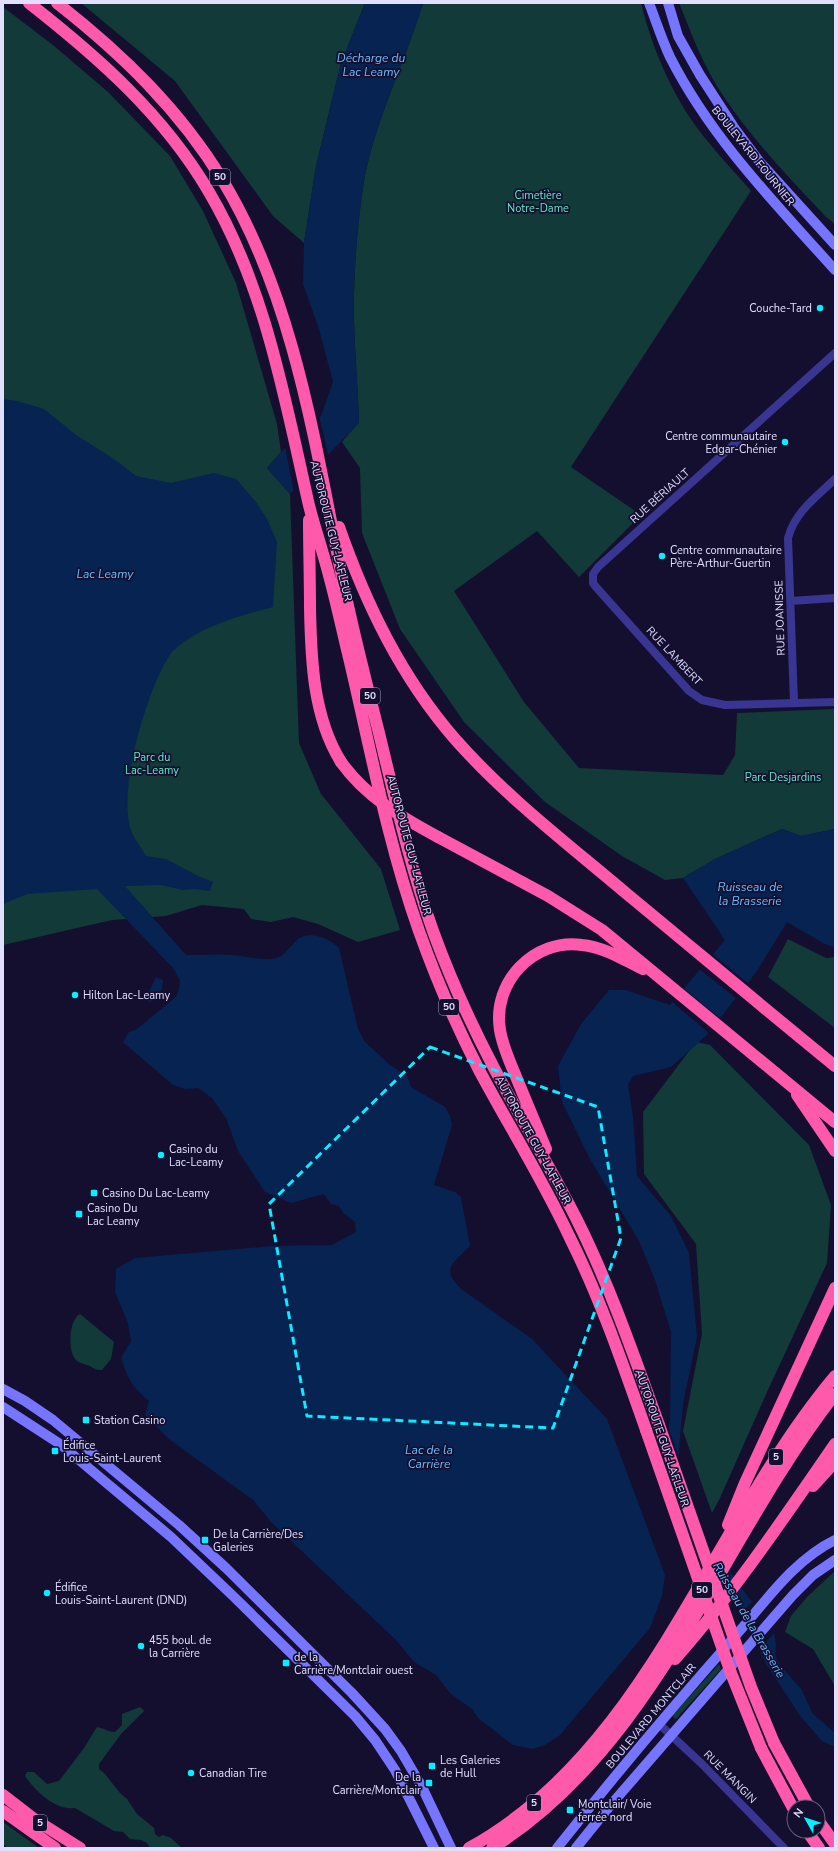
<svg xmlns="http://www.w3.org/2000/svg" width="838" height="1851" font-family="'Nunito Sans',sans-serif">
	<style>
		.green { fill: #123a38 }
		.water { fill: #062352 }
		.pier { fill: #140f2f }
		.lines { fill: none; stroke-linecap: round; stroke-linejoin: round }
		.minor { stroke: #383692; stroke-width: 8 }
		.secondary { stroke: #7575ff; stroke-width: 10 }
		.motorway { stroke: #ff59ac; stroke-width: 12 }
		.motorway-bridge { stroke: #ff59ac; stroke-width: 12 }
		.marked { fill: none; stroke: #0aecff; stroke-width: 3; stroke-dasharray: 8 5; stroke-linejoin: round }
		.poi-dot { fill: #0aecff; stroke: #140f2f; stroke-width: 1.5 }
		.labels { text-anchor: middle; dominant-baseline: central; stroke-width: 3.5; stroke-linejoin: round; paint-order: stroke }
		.shield { fill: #140f2f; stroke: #a4a0c1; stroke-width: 1 }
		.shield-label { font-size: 10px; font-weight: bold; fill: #e1deff }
		.street-label { font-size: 11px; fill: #e1deff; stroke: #140f2f }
		.park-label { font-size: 11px; fill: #5decc5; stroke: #140f2f }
		.poi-label { font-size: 11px; fill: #e1deff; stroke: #140f2f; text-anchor: start }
		.water-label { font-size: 12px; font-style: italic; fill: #6cbeff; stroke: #140f2f }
	</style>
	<rect width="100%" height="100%" fill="#140f2f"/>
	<path class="green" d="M81 3H365L341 63 316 166 304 243 273 216 175 81Z
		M423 3H641C649 36 662 70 679 100 697 133 726 162 751 191L571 467 641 515 579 577 537 531 454 591 524 702 579 768 723 775 735 755 737 713 835 709V829L801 836 782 829 715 859 683 878 665 880 622 856 545 802 464 722 400 629 362 533 360 468 342 442 359 422C358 389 355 356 354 323 353 278 357 225 364 181 375 120 405 63 423 3Z
		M679 3H835V224L825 216C789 178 753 140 724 97 704 68 692 35 679 3Z
		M3 7 53 45 108 92 170 156 203 211 236 283 277 424 281 452 267 468 290 494 299 743 321 794 381 869 400 930 358 942 318 924 293 917 271 922 251 919 244 909 202 905 166 916 112 920 3 945Z
		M788 939 826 958 835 957V1028L768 977Z
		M696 1042 710 1045 809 1145 831 1205 827 1263 767 1392 720 1498 712 1513 683 1431 702 1334 696 1244 644 1174 643 1112Z
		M80 1314 114 1342 111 1359 102 1370C96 1370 95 1369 90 1366 85 1364 79 1363 76 1360 67 1351 69 1319 80 1314Z
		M835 1571V1686L813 1649 785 1632 791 1616 807 1597Z
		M719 1664 721 1669 676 1719 672 1716Z
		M140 1707 144 1711 121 1734 99 1764V1769L105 1774 120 1793 127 1799 137 1814 154 1828 155 1834 159 1837 163 1835 171 1838 182 1848H150L147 1843 141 1840 130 1839 123 1832 114 1831 75 1808C56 1811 35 1791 25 1776L27 1772H34L47 1784 59 1781 84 1748 97 1727C104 1728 108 1732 115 1732L122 1725V1714Z
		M3 1822 39 1848H8L3 1844Z"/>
	<path class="water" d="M365 3H423C405 63 375 120 364 181 357 225 353 278 354 323 355 356 358 389 359 423L290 494 267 468 281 452 321 416 333 382 319 329 303 284 304 243 315 171 341 63Z
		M3 399 17 401 44 409 76 435 114 459 136 476 171 483 214 473 236 479 256 502 267 519 277 542 273 607C239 616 201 626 174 650 170 653 167 660 164 665 145 700 119 787 130 827 132 836 141 847 146 856L166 859 198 876 213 882 210 891 195 889 183 890 161 885 125 886 186 955C201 955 217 954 232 955 245 956 259 960 272 959 284 958 288 948 296 941 308 929 329 938 339 948L358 1029 365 1042 389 1064 407 1076 411 1087 445 1107 450 1116 452 1125 434 1185 455 1192 461 1197 470 1246C453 1264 440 1267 461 1289L532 1339 607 1419 665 1575 662 1596 650 1628 560 1735 545 1745 533 1749 513 1745 478 1718 472 1709 451 1694 436 1675 414 1662 396 1640 272 1523 253 1500 169 1439 145 1415 149 1401C131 1385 129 1381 121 1358L131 1341 128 1323 115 1292 116 1269 135 1258 273 1246 332 1245 356 1232 355 1222 344 1214 339 1206 331 1204 324 1194 291 1203 265 1192 238 1151 226 1118 212 1098 198 1088 185 1089 173 1085 123 1042 129 1032 137 1029 176 997 179 989 180 981 173 968 97 889 27 894 3 904Z
		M782 829 801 836 835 829V948L823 943 787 922 757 971 706 1036 671 1067 633 1076 628 1085 633 1116 637 1176 671 1216 689 1253 697 1337 683 1404 678 1461 705 1538 774 1632 776 1644 775 1655 780 1665 801 1689 813 1714 835 1733V1747L822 1741 801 1717 766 1664 735 1600 692 1539 665 1454 670 1419 671 1332 655 1280 639 1241 590 1159 562 1102 558 1066 581 1024 609 990H626L670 1005 725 940 683 878 715 859Z
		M156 977 163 980C163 990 159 996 151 1002L147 1001 150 995 148 994Z"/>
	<path class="pier" d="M319 416 329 458 294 493 285 446Z
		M711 953 749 984 737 999 698 968Z
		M682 987 721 1019 710 1034 671 1001Z
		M667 1424 680 1460 679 1467 709 1543 711 1542 732 1570 724 1584 732 1599 690 1540 666 1471 663 1455Z
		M754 1600 776 1631 758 1651 740 1615Z"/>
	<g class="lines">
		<path class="minor" d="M835 353 598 567 593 574V583L596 587 689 691 702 700 725 705 835 702
			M791 601 835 598
			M794 703 788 538C795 512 816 497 835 479
			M659 1724 701 1763 784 1848"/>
		<path class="secondary" d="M649 3C656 21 662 40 670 57 711 138 775 203 835 270
			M668 3 678 36 700 75 735 129 759 161 835 245
			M3 1389 25 1401 53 1420 179 1525 226 1568 352 1693 385 1729 401 1751 422 1787 451 1848
			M3 1407 60 1444 171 1537 232 1595 355 1716 375 1740 395 1770 434 1848
			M557 1848C615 1775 675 1704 737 1634 766 1601 794 1560 835 1540
			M576 1848 609 1807 793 1595 813 1575 835 1560"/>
		<path class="motorway" d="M29 3C98 57 164 115 209 192 265 287 284 395 308 501 312 519 318 536 323 554 334 590 341 626 350 662 371 752 388 844 419 931 436 979 456 1025 479 1070 509 1126 543 1180 570 1238 601 1300 623 1365 646 1430
			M57 3C122 54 180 110 223 181 296 302 316 451 344 587 354 636 367 685 379 733 395 799 410 866 433 931 450 978 471 1024 494 1068 521 1119 551 1168 577 1220 610 1286 634 1356 659 1425
			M309 520C309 549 310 579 310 608 311 660 313 717 341 762
			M339 527C366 604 401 677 455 739 506 797 568 844 627 894 696 951 765 1009 835 1066
			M438 837 548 896 602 930 835 1122
			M797 1095 835 1151
			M546 1149C537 1127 528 1106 519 1084 512 1066 503 1049 500 1030 492 982 534 938 582 945 604 947 624 960 643 969
			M813 1486 835 1462
			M728 1525 745 1483 835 1288
			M675 1659C734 1592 784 1518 835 1444
			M774 1743 809 1807
			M761 1748 794 1810
			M3 1795 34 1819 80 1848
			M3 1811 55 1848
			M818 1820 835 1844
			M807 1831 819 1848
			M469 1848C649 1749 709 1526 835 1376
			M492 1848C656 1746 720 1541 835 1394"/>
		<path class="motorway-bridge" d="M341 762C366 797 401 817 438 837
			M659 1425 751 1687 774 1743
			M646 1430 731 1673 761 1748"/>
	</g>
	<path class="marked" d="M430 1047 598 1107 621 1238 553 1428 307 1416 269 1204Z"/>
	<g class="poi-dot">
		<circle cx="820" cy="308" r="4"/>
		<circle cx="785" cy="442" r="4"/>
		<circle cx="662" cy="556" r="4"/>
		<circle cx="75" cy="995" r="4"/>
		<circle cx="161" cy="1155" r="4"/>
		<rect x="90" y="1189" width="8" height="8" rx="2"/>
		<rect x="75" y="1210" width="8" height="8" rx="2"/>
		<rect x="82" y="1416" width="8" height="8" rx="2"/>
		<rect x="51" y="1447" width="8" height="8" rx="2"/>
		<rect x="201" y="1536" width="8" height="8" rx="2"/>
		<circle cx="47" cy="1593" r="4"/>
		<circle cx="141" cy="1646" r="4"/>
		<rect x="282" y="1659" width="8" height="8" rx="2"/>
		<rect x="428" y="1762" width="8" height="8" rx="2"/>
		<circle cx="191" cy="1773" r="4"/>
		<rect x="425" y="1779" width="8" height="8" rx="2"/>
		<rect x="566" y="1806" width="8" height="8" rx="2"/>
	</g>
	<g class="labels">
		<g class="shield">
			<rect x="210" y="169" width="20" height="16" rx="3"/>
			<rect x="360" y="688" width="20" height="16" rx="3"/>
			<rect x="439" y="999" width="20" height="16" rx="3"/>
			<rect x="769" y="1449" width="14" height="16" rx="3"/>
			<rect x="692" y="1582" width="20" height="16" rx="3"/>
			<rect x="527" y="1795" width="14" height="16" rx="3"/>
			<rect x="33" y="1815" width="14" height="16" rx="3"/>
		</g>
		<g class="shield-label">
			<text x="220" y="177">50</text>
			<text x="370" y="696">50</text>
			<text x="449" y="1007">50</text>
			<text x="776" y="1457">5</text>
			<text x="702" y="1590">50</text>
			<text x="534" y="1803">5</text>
			<text x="40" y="1823">5</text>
		</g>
		<g class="street-label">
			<text transform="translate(753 156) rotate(51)">BOULEVARD FOURNIER</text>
			<text transform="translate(660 496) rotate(-42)">RUE BÉRIAULT</text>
			<text transform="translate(331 531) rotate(76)">AUTOROUTE GUY-LAFLEUR</text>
			<text transform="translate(780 618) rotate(-92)">RUE JOANISSE</text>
			<text transform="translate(674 656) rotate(47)">RUE LAMBERT</text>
			<text transform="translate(409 845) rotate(75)">AUTOROUTE GUY-LAFLEUR</text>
			<text transform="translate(533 1140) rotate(61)">AUTOROUTE GUY-LAFLEUR</text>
			<text transform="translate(662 1438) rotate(71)">AUTOROUTE GUY-LAFLEUR</text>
			<text transform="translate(651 1716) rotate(-50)">BOULEVARD MONTCLAIR</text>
			<text transform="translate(730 1777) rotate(45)">RUE MANGIN</text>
		</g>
		<g class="park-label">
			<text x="538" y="195">Cimetière<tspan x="538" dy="13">Notre-Dame</tspan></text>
			<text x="152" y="757">Parc du<tspan x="152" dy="13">Lac-Leamy</tspan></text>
			<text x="783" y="777">Parc Desjardins</text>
		</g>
		<g class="poi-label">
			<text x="812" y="308" text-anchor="end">Couche-Tard</text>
			<text x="777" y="436" text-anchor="end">Centre communautaire<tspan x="777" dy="13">Edgar-Chénier</tspan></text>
			<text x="670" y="550">Centre communautaire<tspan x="670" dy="13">Père-Arthur-Guertin</tspan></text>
			<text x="83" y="995">Hilton Lac-Leamy</text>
			<text x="169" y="1149">Casino du<tspan x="169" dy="13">Lac-Leamy</tspan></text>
			<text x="102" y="1193">Casino Du Lac-Leamy</text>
			<text x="87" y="1208">Casino Du<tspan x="87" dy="13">Lac Leamy</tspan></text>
			<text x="94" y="1420">Station Casino</text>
			<text x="63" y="1445">Édifice<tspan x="63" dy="13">Louis-Saint-Laurent</tspan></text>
			<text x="213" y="1534">De la Carrière/Des<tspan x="213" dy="13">Galeries</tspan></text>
			<text x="55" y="1587">Édifice<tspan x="55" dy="13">Louis-Saint-Laurent (DND)</tspan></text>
			<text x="149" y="1640">455 boul. de<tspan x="149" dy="13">la Carrière</tspan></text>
			<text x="294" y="1657">de la<tspan x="294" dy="13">Carrière/Montclair ouest</tspan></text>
			<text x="440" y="1760">Les Galeries<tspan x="440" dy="13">de Hull</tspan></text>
			<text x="199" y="1773">Canadian Tire</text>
			<text x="421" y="1777" text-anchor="end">De la<tspan x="421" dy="13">Carrière/Montclair</tspan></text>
			<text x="578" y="1804">Montclair/ Voie<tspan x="578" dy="13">ferrée nord</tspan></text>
		</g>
		<g class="water-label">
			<text x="371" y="58">Décharge du<tspan x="371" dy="14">Lac Leamy</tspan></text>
			<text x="105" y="574">Lac Leamy</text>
			<text x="750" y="887">Ruisseau de<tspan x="750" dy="14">la Brasserie</tspan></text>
			<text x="429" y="1450">Lac de la<tspan x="429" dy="14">Carrière</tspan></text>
			<text transform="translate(749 1620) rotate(60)">Ruisseau de la Brasserie</text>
		</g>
	</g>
	<rect width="838" height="1851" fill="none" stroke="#e1deff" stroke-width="8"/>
	<g transform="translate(806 1819) rotate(309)"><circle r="19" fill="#140f2f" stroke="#666282"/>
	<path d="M0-3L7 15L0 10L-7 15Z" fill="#0aecff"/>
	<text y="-6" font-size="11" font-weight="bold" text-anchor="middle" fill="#e1deff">N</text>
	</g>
</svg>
